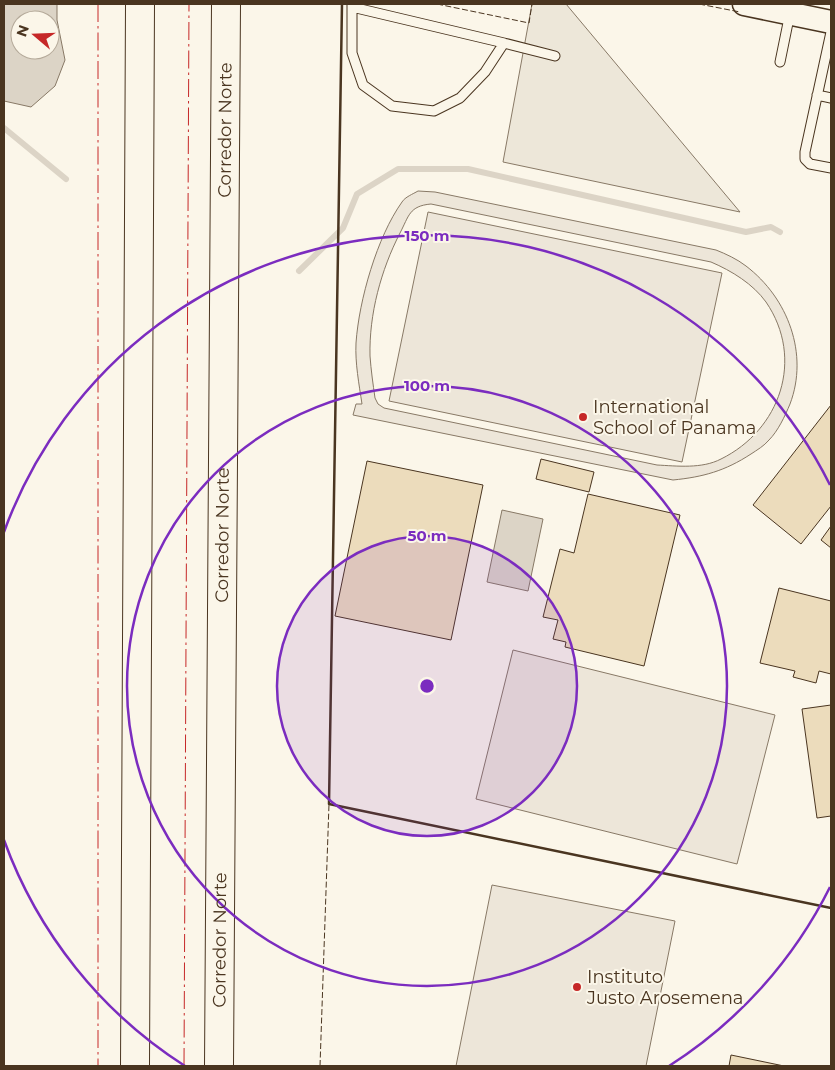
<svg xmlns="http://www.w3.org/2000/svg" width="835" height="1070" font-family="Montserrat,sans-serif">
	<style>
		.green { fill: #ede6d9; stroke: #887966; fill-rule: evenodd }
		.parking { fill: #ede7d9; stroke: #887966 }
		.water { fill: #dcd4c6; stroke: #887966; fill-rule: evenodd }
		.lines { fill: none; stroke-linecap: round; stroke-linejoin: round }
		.stream { stroke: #dcd4c6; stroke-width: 6 }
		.building { fill: #ecdcbc; stroke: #4a3520 }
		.service-casing { stroke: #4a3520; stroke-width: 11 }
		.tertiary-casing { stroke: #4a3520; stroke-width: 25 }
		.motorway-casing { stroke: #4a3520; stroke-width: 30 }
		.service { stroke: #fbf6e9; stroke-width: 9 }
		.tertiary { stroke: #fbf6e9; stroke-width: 22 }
		.motorway { stroke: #fbf6e9; stroke-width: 28 }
		.fence { stroke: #4a3520; stroke-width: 1; stroke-dasharray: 6 2.5; stroke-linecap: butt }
		.wall { stroke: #4a3520; stroke-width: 2.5 }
		.power { stroke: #c62828; stroke-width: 1; stroke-dasharray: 18 4 2.5 4; stroke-linecap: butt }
		.ring { fill: none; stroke: #7b2cbf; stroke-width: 2.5 }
		.poi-dot { fill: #c62828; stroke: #fbf6e9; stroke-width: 2 }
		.labels { text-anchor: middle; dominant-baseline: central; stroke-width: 4; stroke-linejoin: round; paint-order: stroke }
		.street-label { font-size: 18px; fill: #4a3520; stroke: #fbf6e9 }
		.poi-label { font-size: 18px; fill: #4a3520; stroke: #fbf6e9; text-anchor: start }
		.centre { fill: #7b2cbf; stroke: #fbf6e9; stroke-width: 2.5 }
		.ring-label { font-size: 15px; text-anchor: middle; font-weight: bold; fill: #7b2cbf; stroke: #fbf6e9; stroke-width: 4; stroke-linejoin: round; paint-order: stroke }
	</style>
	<rect width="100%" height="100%" fill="#fbf6e9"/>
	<path class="green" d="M418 191 435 192 716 250C726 254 737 259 746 266 788 298 809 354 790 404 785 416 778 431 769 440 764 446 757 450 751 454 725 471 703 477 673 480L353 415 356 404H362C359 384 355 363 356 343 359 300 377 237 402 202 405 197 413 194 418 191ZM431 204 711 262C732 271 753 284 766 302 805 359 780 430 721 459 702 469 677 466 657 465L384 408 378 404 375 398C373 384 371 370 370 356 369 314 381 270 400 233 409 216 409 206 431 204Z
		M428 212 722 273 682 462 389 401Z
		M513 650 775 715 737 864 476 799Z
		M492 885 675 921 646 1066H456Z"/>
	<path class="parking" d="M532 4H566L740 212 503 162Z"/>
	<path class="water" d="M4 4H57V20L65 60 55 86 31 107 4 101ZM20 20H50V50H20Z
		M502 510 543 519 528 591 487 582Z"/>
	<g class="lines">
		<path class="stream" d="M4 128 66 179
			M299 271 343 228 357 194 398 169H468L746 232 771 227 780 232"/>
	</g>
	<path class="building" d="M831 405V506L801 544 753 505Z
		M541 459 594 472 589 492 536 479Z
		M367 461 483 485 451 640 335 616Z
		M588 494 680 515 644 666 565 647 566 642 553 639 558 620 543 617 560 549 574 553Z
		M831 526V548L821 540Z
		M779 588 831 601V674L819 671 816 683 793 677 795 671 760 663Z
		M831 705V816L817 818 802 709Z
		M731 1055 784 1066H729Z"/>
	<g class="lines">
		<defs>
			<path id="service" d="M352 4V53L363 85 392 106 434 111 460 98 485 72 504 43 555 56
				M352 7 504 43
				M831 32 805 152V159L810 164 831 168
				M780 62 790 13
				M817 95 831 98"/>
			<path id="tertiary" d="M744 4 831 22"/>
			<g id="motorway">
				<path d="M135 1066 140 4"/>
				<path id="s1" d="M219 1066 226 4"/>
			</g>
		</defs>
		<use href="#service" class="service-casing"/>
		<use href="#tertiary" class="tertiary-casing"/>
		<use href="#motorway" class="motorway-casing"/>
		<use href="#service" class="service"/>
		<use href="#tertiary" class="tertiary"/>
		<use href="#motorway" class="motorway"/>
		<path class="fence" d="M437 4 529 23 532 4
			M699 4 740 12
			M320 1066 329 804"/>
		<path class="wall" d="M342 4 329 804 831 908"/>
		<path class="power" d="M98 4V1066
			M184 1066 189 4"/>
	</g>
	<circle cx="427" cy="686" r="150" fill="#7b2cbf" fill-opacity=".12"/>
	<g class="ring">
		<circle cx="427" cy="686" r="150"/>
		<circle cx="427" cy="686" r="300"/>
		<path d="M830 887A450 450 0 0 1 669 1066M185 1066A450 450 0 0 1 4 840M4 532A450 450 0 0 1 830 485"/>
	</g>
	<g class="poi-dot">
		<circle cx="583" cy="417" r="5"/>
		<circle cx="577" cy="987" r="5"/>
	</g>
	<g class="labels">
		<g class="street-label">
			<text stroke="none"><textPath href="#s1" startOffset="936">Corredor Norte</textPath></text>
			<text stroke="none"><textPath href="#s1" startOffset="531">Corredor Norte</textPath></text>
			<text stroke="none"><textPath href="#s1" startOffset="126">Corredor Norte</textPath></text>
		</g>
		<g class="poi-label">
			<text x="593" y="407">International<tspan x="593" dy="21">School of Panama</tspan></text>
			<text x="587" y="977">Instituto<tspan x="587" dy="21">Justo Arosemena</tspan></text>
		</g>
	</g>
	<circle cx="427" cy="686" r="8" class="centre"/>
	<g class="ring-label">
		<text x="427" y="241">150 m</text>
		<text x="427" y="391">100 m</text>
		<text x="427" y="541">50 m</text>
	</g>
	<rect width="835" height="1070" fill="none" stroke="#4a3520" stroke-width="10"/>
	<g transform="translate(35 35) rotate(289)"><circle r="24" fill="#fbf6e9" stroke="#b4a999"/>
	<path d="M0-4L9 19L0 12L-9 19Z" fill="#c62828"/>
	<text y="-8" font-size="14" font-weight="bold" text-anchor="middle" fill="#4a3520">N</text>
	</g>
</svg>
